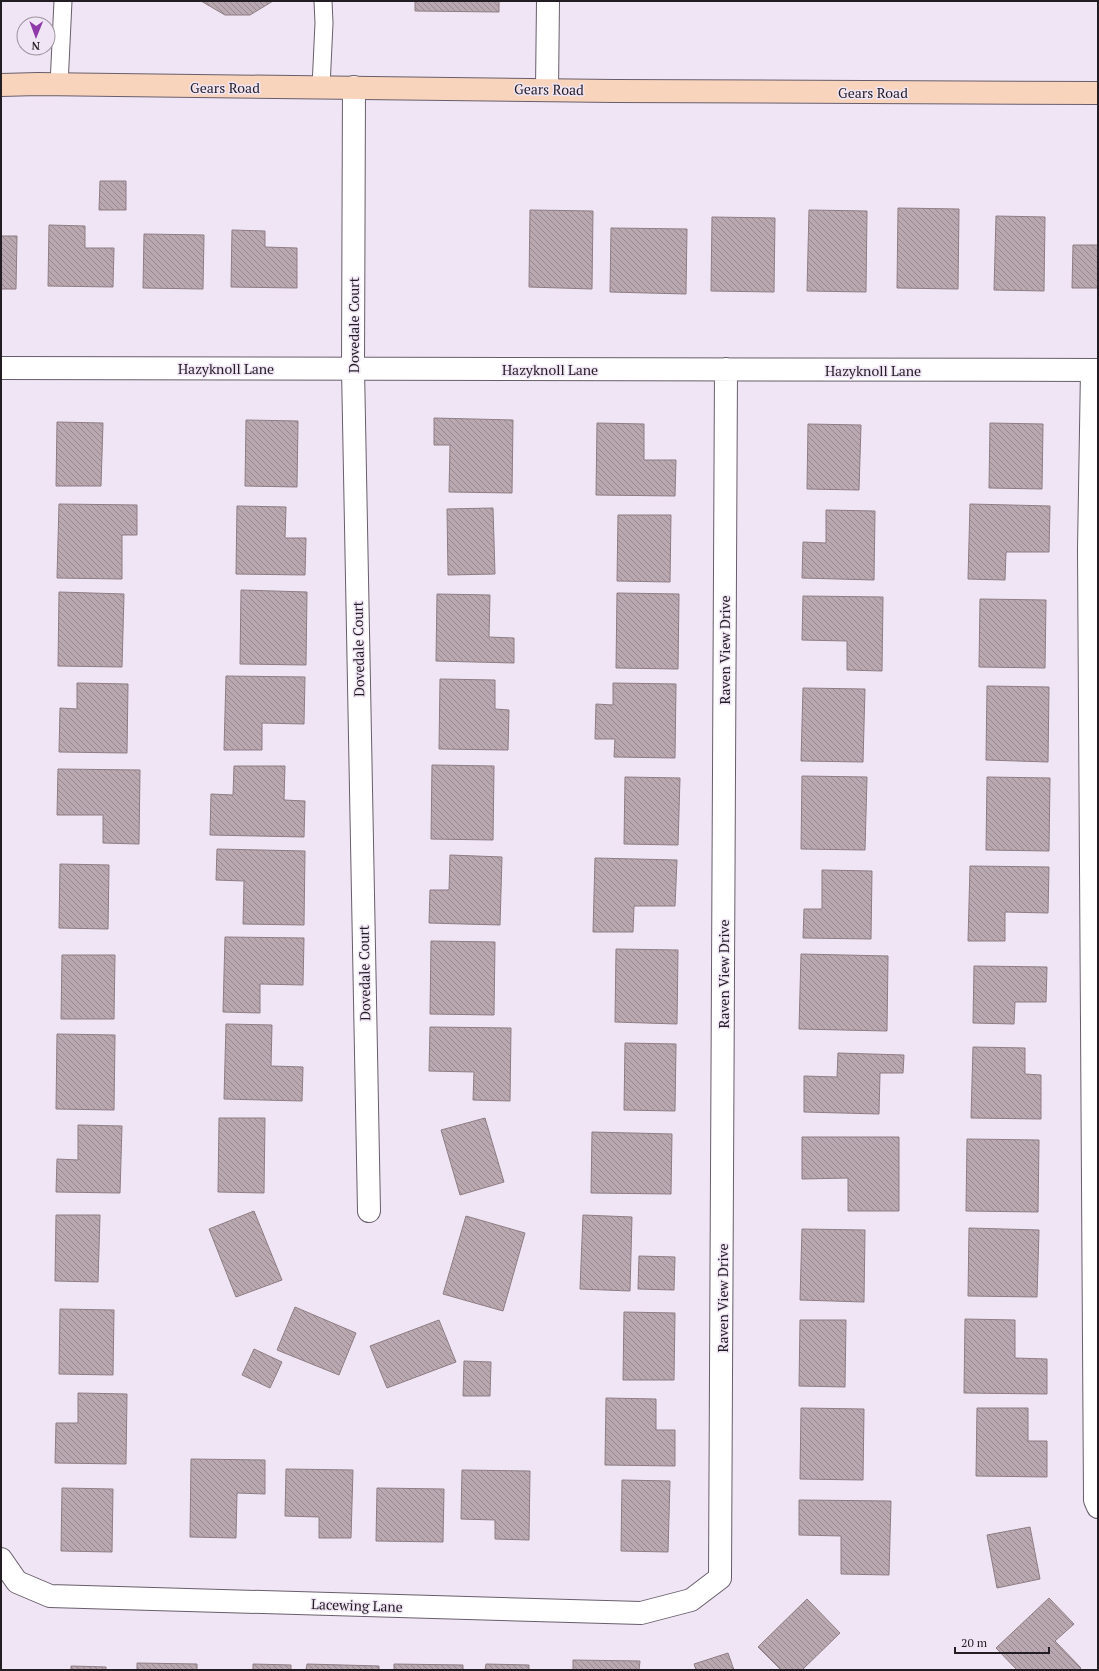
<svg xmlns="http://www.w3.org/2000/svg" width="1099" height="1671" font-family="'PT Serif',serif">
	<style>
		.building { fill: url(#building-back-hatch); stroke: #8e7d84 }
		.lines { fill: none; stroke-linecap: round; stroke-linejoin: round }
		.service-casing { stroke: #685e6b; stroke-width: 19 }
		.minor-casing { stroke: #685e6b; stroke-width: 24 }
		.secondary-casing { stroke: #685e6b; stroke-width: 24 }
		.service { stroke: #fff; stroke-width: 17 }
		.minor { stroke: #fff; stroke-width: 22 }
		.secondary { stroke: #f9d4bd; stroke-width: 22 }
		.labels { text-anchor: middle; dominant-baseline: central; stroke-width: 3; stroke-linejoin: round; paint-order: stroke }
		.street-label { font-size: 14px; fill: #221d23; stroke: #f0e5f4 }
	</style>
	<defs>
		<pattern id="building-back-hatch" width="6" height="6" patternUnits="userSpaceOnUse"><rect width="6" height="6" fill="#baa8b0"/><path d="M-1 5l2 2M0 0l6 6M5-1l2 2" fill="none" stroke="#97888f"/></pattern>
	</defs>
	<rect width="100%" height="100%" fill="#f0e5f4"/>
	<path class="building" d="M201 1H273L250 15H225Z
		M415 1H499V12L415 11Z
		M100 181H126V210H99Z
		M898 208 959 209 958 289 897 288Z
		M530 210 593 211 592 289 529 287Z
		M809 210 867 211 866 292 807 291Z
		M996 216 1045 217 1044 291 994 290Z
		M712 217 775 218 774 292 711 291Z
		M49 225 85 226V248H114L113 287 48 286Z
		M611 228 687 229 686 294 610 292Z
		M232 230 265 231V247L297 248V288L231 287Z
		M144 234 204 235 203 289 143 288Z
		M1 236H17L16 289H1Z
		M1073 245H1098V288H1072Z
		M434 418 513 420 512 493 449 492 450 445H434Z
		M246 420 298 421 297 487 245 486Z
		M57 422 103 423 101 486H56Z
		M597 423 644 424V460H676L675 496 596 495Z
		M990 423 1043 424 1042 489 989 488Z
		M808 424 861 425 859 490 807 489Z
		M59 504 137 505V535H122V579L57 578Z
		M970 504 1050 506 1049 552H1006L1005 580 968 579Z
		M237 506 286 507 285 538H306L305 575 236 574Z
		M493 508 495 574 448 575 447 509Z
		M826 510 875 511 874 580 802 578 803 542 826 543Z
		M618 515H671L670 582 617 581Z
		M241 590 307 592 306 665 240 664Z
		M59 592 124 594 122 667 58 666Z
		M617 593 679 594 678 669 616 668Z
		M437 594 490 595 489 637 514 638V663L436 661Z
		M803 596 883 597 882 671 847 670V641L802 640Z
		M980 599 1046 600 1045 668 979 667Z
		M226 676 305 677 304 724 262 723V750H224Z
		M440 679 495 680V709L509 710 508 750 439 749Z
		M77 683 128 684 127 753 59 752 60 708 77 709Z
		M613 683 676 684 675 758 614 757 615 739H595L596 704 613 705Z
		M987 686 1049 687 1048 762 986 760Z
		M803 688 865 689 863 762 801 761Z
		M432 765 494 766 493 840 431 839Z
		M234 766H285L284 800 305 801 304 837 210 835 211 794 233 795Z
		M58 769 140 770 139 844 103 843V815H57Z
		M802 776 867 777 865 850 801 849Z
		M625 777 680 778 678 845 624 844Z
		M987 777 1050 778 1049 851 986 850Z
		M217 849 305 851 304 925 243 924 244 881 216 880Z
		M450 855 502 857 500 925 429 923 430 890H449Z
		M595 858 677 860 675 906H634L633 932H593Z
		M60 864 109 865 108 929 59 928Z
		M970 866 1049 867 1048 913 1005 912V941H968Z
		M822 870 872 871 871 939 803 938 804 909H822Z
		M225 937 304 938 303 985 260 984V1013L223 1012Z
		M431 941 495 942 494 1015 430 1014Z
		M616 949 678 950 677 1024 615 1022Z
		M801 954 888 956 887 1031 799 1029Z
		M62 955H115L114 1019H61Z
		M974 966 1047 967 1046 1002H1015L1014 1024 973 1023Z
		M226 1024 272 1025 271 1066 303 1067 302 1101 224 1099Z
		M430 1027 511 1028 510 1101 473 1100 474 1072 429 1071Z
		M57 1034 115 1035 114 1110 56 1109Z
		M625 1043 676 1044 675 1111 624 1110Z
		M973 1047 1025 1048V1074L1041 1075V1119L971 1118Z
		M838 1053 904 1055 903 1073H880L879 1114 804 1112V1076L837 1077Z
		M219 1118H265L264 1193 218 1192Z
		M485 1118 504 1182 460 1195 441 1130Z
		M78 1125 122 1126 120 1193 56 1192 57 1159 78 1160Z
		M592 1132 672 1134 671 1194 591 1193Z
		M802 1137H899V1211H848V1178L802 1179Z
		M967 1139 1039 1140 1038 1212 966 1211Z
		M254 1211 282 1280 236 1297 209 1229Z
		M56 1215H100L98 1282 55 1281Z
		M583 1215 632 1217 630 1291 580 1289Z
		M466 1216 525 1233 503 1311 443 1294Z
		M969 1228 1039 1230 1037 1297 968 1296Z
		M802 1229 865 1230 864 1302 800 1300Z
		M639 1256 675 1257 674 1290 638 1289Z
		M295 1307 356 1333 339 1375 277 1350Z
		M60 1309 114 1310 113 1375 59 1374Z
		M624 1312 675 1313 674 1380H623Z
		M965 1319 1015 1320V1358L1047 1359V1394L964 1393Z
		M439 1320 456 1362 387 1388 370 1346Z
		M800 1320H846L845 1387 799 1386Z
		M254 1349 282 1362 270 1388 242 1375Z
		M464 1361 491 1362 490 1396H463Z
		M78 1393 127 1394 126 1464 55 1463 56 1423H78Z
		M606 1398 656 1399V1430H675V1466L605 1465Z
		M801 1408 864 1409 863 1480 800 1479Z
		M977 1408H1028V1441H1047V1477L976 1476Z
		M191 1459 265 1460V1494L237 1493 236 1538 190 1537Z
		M286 1469 353 1470 351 1538H319V1517L285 1516Z
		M462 1470 530 1471 529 1540 495 1539V1520L461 1519Z
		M622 1480 670 1481 668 1552 621 1551Z
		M62 1488 113 1489 112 1552 61 1551Z
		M377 1488 444 1489 443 1542 376 1541Z
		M799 1500 891 1501 889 1575 841 1574V1536L799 1535Z
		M1030 1527 1040 1579 997 1588 987 1535Z
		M1049 1598 1074 1624 1055 1641 1081 1668 1079 1670H1017L996 1648Z
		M807 1599 840 1633 802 1670H781L758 1647Z
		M728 1653 734 1670H696L694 1664Z
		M573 1660 640 1661 639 1670H573Z
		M137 1663 197 1664V1670H137Z
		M253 1664 291 1665V1670H253Z
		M307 1664 379 1666V1670H306Z
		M394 1664 463 1665V1670H394Z
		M486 1664 529 1665V1670H485Z
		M71 1666 106 1667V1670H71Z"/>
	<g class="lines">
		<defs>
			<path id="service" d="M59 85 63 1
				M321 87 324 23 323 1"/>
			<path id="minor" d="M354 87 353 368 369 1211
				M547 89 548 1
				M1 368 1098 370
				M1092 370 1089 550 1095 1500 1098 1507
				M1 1559 17 1582 50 1596 641 1613 691 1600 720 1578 726 369"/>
			<path id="secondary" d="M1 85 38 84 614 91 1098 93"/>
		</defs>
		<use href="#service" class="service-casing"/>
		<use href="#minor" class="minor-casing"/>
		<use href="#secondary" class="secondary-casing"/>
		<use href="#service" class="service"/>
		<use href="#minor" class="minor"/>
		<use href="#secondary" class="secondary"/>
	</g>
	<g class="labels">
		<g class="street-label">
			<text x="225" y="87">Gears Road</text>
			<text transform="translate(549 89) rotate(1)">Gears Road</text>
			<text x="873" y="92">Gears Road</text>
			<text transform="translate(353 325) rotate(-90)">Dovedale Court</text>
			<text x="226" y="368">Hazyknoll Lane</text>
			<text x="550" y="369">Hazyknoll Lane</text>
			<text x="873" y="370">Hazyknoll Lane</text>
			<text transform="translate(358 649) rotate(-91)">Dovedale Court</text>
			<text transform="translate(724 650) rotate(-90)">Raven View Drive</text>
			<text transform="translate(364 973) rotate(-91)">Dovedale Court</text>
			<text transform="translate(723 974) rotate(-90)">Raven View Drive</text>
			<text transform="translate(722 1298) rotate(-90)">Raven View Drive</text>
			<text transform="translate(357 1605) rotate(2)">Lacewing Lane</text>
		</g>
	</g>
	<rect width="1099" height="1671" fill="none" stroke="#221d23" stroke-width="4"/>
	<g transform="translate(36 36) rotate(181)"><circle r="19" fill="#f0e5f4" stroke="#9e95a0"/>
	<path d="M0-3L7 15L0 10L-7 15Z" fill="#8f3aa8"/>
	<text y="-6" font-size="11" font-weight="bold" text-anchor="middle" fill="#221d23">N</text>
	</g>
	<path d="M955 1647v6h94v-6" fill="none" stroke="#221d23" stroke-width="2"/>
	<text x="961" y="1647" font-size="12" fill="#221d23" stroke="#f0e5f4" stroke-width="3" paint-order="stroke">20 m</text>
</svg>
